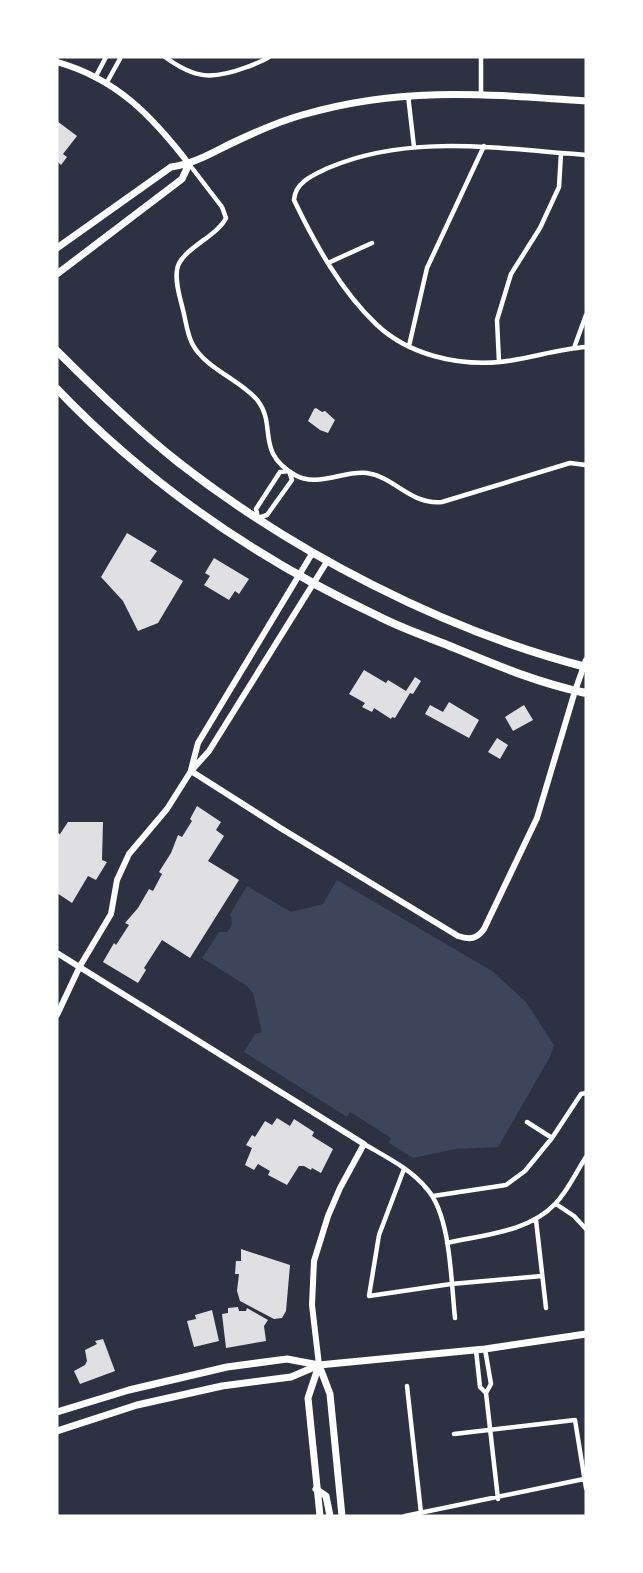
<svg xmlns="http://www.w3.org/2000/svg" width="643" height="1573" font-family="Raleway,sans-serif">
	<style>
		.green { fill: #3c4559 }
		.building { fill: #e0e0e3 }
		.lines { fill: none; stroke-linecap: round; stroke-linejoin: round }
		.minor { stroke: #fff; stroke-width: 4.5 }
		.tertiary { stroke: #fff; stroke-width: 6 }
		.secondary { stroke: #fff; stroke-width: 7 }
		.primary { stroke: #fff; stroke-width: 8 }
	</style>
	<rect width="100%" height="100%" fill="#2d3142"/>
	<path class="green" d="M337 880 492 971 526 1002 554 1045 550 1057 498 1147 456 1149 413 1158 389 1143 391 1138 350 1112 347 1117 244 1052 255 1034 262 1032 253 993 247 986 202 958 219 932H227C232 926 233 922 230 914L247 886 291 912 323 904Z"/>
	<path class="building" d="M57 121 77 136 63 154 67 157 61 165 57 161Z
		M316 408 322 412 325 411 335 420 328 433 320 430 308 421 314 409Z
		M127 533 157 551 150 561 183 581 158 623 138 631 123 601 101 577Z
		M214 558 249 579 239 594 235 591 229 600 204 585 210 576 205 573Z
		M364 670 386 683 388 680 406 691 415 677 421 681 413 694 410 693 395 718 392 717 391 719 374 708 372 712 362 707 365 703 349 694Z
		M449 702 479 720 469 738 425 714 430 705 443 712Z
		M524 705 533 720 513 731 505 717Z
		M497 738 508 745 500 759 488 752Z
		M197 806 221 822 216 830 224 836 208 861 239 880 190 958 162 940 144 968 146 970 138 983 103 962 114 943 116 945 129 925 125 923 138 908 149 889 153 891 162 874 159 872 171 853 178 835 182 837 192 821 190 819Z
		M68 822H103L102 860 107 862 96 880 88 876 72 903 57 893V833L60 834Z
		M277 1118 290 1126 294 1119 314 1132 312 1136 333 1149 321 1173 312 1168 311 1170 304 1166H299L287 1185 268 1175 270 1171 258 1164 254 1170 245 1165 252 1148 246 1145 252 1135 255 1137 265 1121 272 1125Z
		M241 1249 290 1265 286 1311 282 1318 274 1319 240 1301 237 1291 239 1274H235L236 1261H241Z
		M238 1307 239 1311H246L247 1308 268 1320 264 1326 266 1341 226 1348 222 1314 228 1313V1308Z
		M212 1310 219 1341 194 1347 187 1321 196 1319 195 1315Z
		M103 1339 115 1371 80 1384 74 1371 85 1365 87 1361 85 1350 97 1344 95 1341Z"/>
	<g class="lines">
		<path class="minor" d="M165 57C195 79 212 80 247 67 254 64 262 62 269 57
			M95 78 106 57
			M106 84 121 57
			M481 94V57
			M408 95 414 147
			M586 155C500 149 410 133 328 168 313 175 295 182 294 200 315 244 341 291 377 325 409 355 458 366 500 362 529 359 557 349 586 347
			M189 164 222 207 226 218C217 237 179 250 177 270 175 283 180 297 183 310 186 321 187 335 193 345 206 369 241 380 258 401 277 426 255 452 295 475 317 488 344 470 367 473 395 477 410 505 442 502L570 463 586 465
			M328 263 372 243
			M409 346 427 268 484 146
			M574 348 586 315
			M499 362 497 320 511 274 540 228 559 187 561 153
			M289 471 292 480 267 515 258 518 256 509 280 472Z
			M527 1122 552 1138
			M364 1144C386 1157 411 1169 427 1189 451 1216 451 1282 455 1318
			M404 1169 379 1235 369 1296 451 1284 542 1276
			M433 1196 506 1185 525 1171 552 1138 581 1094 586 1093
			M556 1204 574 1216 586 1229
			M536 1220 546 1308
			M447 1243C482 1235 529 1232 555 1204 568 1191 576 1172 586 1157
			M485 1349 491 1384 486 1393
			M476 1350 480 1387 486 1393 498 1499
			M407 1386 421 1513
			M454 1434 575 1420 586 1488
			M405 1516 584 1479"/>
		<path class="tertiary" d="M57 62C117 79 152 116 189 164
			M191 770 198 743 313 552
			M191 771 282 829 458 936C470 940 477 939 484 929L537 818 575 691 586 660
			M57 953 364 1144 340 1188 328 1216 314 1261 312 1305 319 1365
			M57 1015 80 966 111 914 117 880 129 854 167 809 191 771 209 751 328 560"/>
		<path class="secondary" d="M57 248 171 167C193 164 210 154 230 144 253 133 277 122 302 115 400 86 486 94 586 101
			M57 274 182 179 189 164
			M319 1365 308 1398 320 1516
			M319 1365 330 1394 342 1516
			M57 1412 129 1390 227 1367 287 1359 319 1365
			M57 1431 137 1405 222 1386 291 1377 319 1365 485 1349 586 1334
			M316 1489 326 1496 330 1516"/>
		<path class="primary" d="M57 351C96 390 135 428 178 462 293 552 445 631 586 667
			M57 389C148 484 259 560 378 616 399 627 422 635 445 644 491 663 537 683 586 693"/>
	</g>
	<rect width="643" height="1573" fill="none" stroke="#ffffff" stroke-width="117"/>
</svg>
